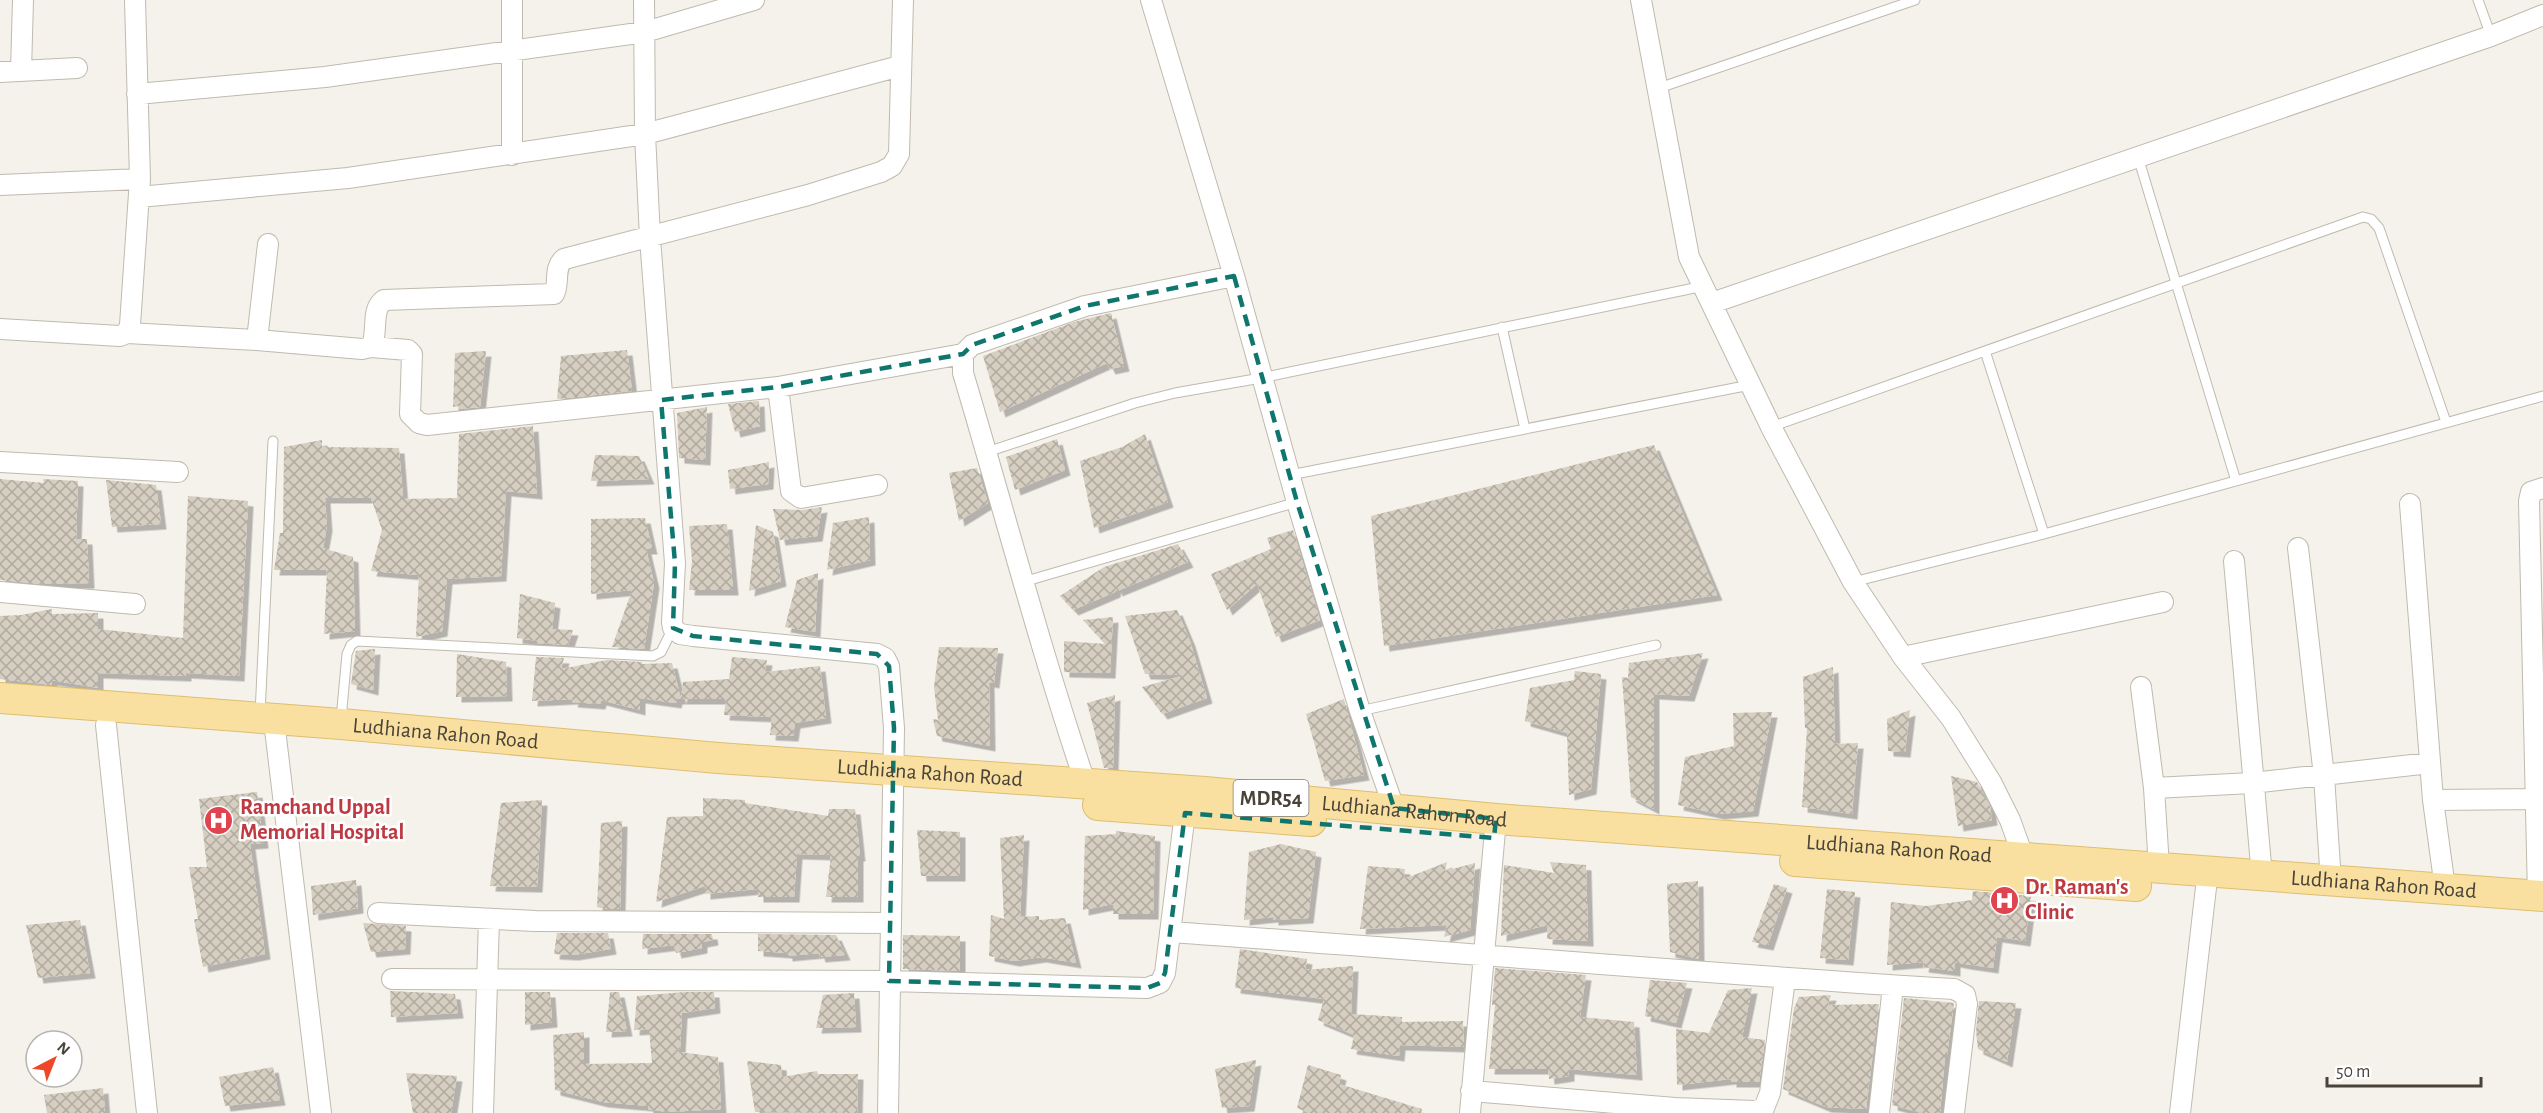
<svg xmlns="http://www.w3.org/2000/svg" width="2543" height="1113" font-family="'Alegreya Sans',sans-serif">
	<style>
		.building { fill: url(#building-cross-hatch); filter: url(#shadow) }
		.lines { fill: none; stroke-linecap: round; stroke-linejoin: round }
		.lane-casing { stroke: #c0baae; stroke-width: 11 }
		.street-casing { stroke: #c0baae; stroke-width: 22 }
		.primary-casing { stroke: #debe70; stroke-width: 32 }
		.lane { stroke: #fff; stroke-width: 9 }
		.street { stroke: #fff; stroke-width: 20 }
		.primary { stroke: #f9e0a0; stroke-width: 30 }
		.marked { fill: none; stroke: #0f766e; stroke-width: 4.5; stroke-dasharray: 12 8; stroke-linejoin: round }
		.labels { text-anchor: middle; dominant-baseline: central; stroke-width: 5; stroke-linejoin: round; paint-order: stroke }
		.shield { fill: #fff; stroke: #807b74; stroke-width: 1.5 }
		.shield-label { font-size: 21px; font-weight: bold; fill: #494339 }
		.street-label { font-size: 22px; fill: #494339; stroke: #fff }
		.health-label { font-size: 22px; font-weight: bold; fill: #be3a42; stroke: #fff; text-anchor: start }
	</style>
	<defs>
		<pattern id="building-cross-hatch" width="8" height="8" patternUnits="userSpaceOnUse" patternTransform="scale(1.5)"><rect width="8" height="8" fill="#d6cec1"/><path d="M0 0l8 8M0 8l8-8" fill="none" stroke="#b0a99e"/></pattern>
		<filter id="shadow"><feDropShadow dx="5.5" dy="5.5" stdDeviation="0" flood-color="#0004"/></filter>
	</defs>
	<rect width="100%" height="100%" fill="#f5f2eb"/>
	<path class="building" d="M1111 313 1124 366 1110 369 1107 363 1000 412 983 356 1074 322Z
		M627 350 632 391 557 399 561 356Z
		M486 351 480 407 459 409V406L453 407 455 353Z
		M759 401 760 426 735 432 728 404Z
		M707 407 705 460 679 458 677 413Z
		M533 426 537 494 506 491 501 576 447 579 442 631 416 637 419 575 371 571 382 530 371 498H325L327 526 323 548 353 557 355 631 324 634 327 570H274L280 533H283L284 447 322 440V447L399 448 403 499 457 498 459 434Z
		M1145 434 1168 502 1094 528 1080 461 1122 447Z
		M1057 439 1065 470 1015 490 1006 457Z
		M1654 445 1717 595 1384 646 1371 516Z
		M595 455 639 456 649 479 591 481Z
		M769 462 768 484 730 489 728 470Z
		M977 468 988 503 959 521 949 473Z
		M0 479 44 483 43 479 78 481 76 539H87L89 583 43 584 0 580Z
		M106 480 156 485 161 524 112 527Z
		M188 496 248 501 239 676 186 673V676L98 673V688L52 680V685L0 679V616L21 615 52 609V614L98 613V629L183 638Z
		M822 507 817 536 780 540 773 509 803 510Z
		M869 517 870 560 827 570 833 523Z
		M645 518 652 549H646L654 583 644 649 612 647 632 590 591 594V519Z
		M727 524 733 590H689L692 561 689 526Z
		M756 525 773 532 781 581 749 591Z
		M1293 530 1320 620 1276 637 1257 584 1227 610 1211 574 1271 549 1267 538Z
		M1178 544 1188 562 1117 591 1116 587 1115 592 1073 610 1060 596 1104 567Z
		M818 573 815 632 785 627 797 580Z
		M520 594 555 603 552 629 573 630 568 645 537 643 538 641 517 638Z
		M1177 610 1190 641 1207 698 1162 714 1142 687 1185 675 1145 674 1125 616Z
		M1113 617 1110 673 1064 672V641L1105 644 1083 620Z
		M939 647 998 648 994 683 989 682 990 746 937 736 933 719 938 720 934 687Z
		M375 649 373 690 351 684 356 651Z
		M1703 653 1689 696 1654 694V809L1631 797 1622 677 1628 678 1629 663Z
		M457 654 506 662 507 696 456 697Z
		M536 657 564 658 561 669 607 660 642 662V664L672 663 681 699H677L676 703 640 698V710L601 700 600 704 572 702 573 699 532 701Z
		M732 657 767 660 765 672 820 666 826 718 795 723 793 736 770 735 772 717 724 715 726 699H681L683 682 729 679Z
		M1833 667 1835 744 1858 743 1852 814 1802 807 1807 728H1805L1803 677Z
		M1575 671 1601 674 1591 789 1569 795 1567 733 1525 721 1530 688 1574 680Z
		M1115 695 1113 768H1104L1087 703Z
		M1344 699 1364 775 1325 781 1306 714Z
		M1910 710 1905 752 1888 751 1887 719Z
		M1772 712 1753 811 1719 814 1678 805 1685 757 1734 746 1733 713Z
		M1951 776 1977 782 1990 806 1992 820 1958 826Z
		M257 792 263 843 250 844 265 954 203 967 194 919H198L189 867H207L199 799Z
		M703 798 745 800V803L828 816 829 809H855L860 856H858V897H826L831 855 797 854 794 897H758V889L705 894V886L656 902 667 817 703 816Z
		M542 800 537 887 490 886 501 803Z
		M622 821 620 909H605L597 907 601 823Z
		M917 830 960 832V876H921Z
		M1116 831 1155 836 1153 914H1113V904L1083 910 1085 836 1116 834Z
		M1024 835 1020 917 1039 916V920L1065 918 1076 963 1041 957 1014 961 989 956 991 915 1004 919 1000 838Z
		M1281 844 1316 852 1308 918 1273 920V917L1244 920 1249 852Z
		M1447 862 1445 871 1475 863 1470 930 1444 937 1447 925 1360 929 1368 866 1405 869 1404 879Z
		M1550 862 1586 865 1588 941 1547 939 1548 925 1501 936 1504 865 1554 873Z
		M356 880 358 908 313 915 311 886Z
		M1698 881 1699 959 1670 952 1667 884Z
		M1774 884 1787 888 1768 945 1752 942Z
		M1827 889 1855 892 1848 960 1820 958Z
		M1973 891 2031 896 2025 941 1997 937 1993 968 1965 964V961V964L1955 962V971L1923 967 1924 962 1887 965 1891 902 1926 906 1972 900Z
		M80 920 90 973 38 978 26 925Z
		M363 923 406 926 405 949 371 952Z
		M557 933H608L611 949 573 955 554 954Z
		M643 934H712L713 940 702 942V948L676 953 674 945 642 949Z
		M758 934 836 935 845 955 820 957 819 953 787 956V953L758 951Z
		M903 935 960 936V971L903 969Z
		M1240 949 1307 959 1305 970 1353 966 1351 1014 1402 1017V1022L1463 1021 1464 1047 1400 1045 1399 1056 1351 1049 1354 1035 1318 1020 1324 999 1235 988Z
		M1495 968 1586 975 1580 1017 1634 1022 1637 1075 1569 1069V1076L1549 1079 1548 1069H1489L1495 1005H1492Z
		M1650 980 1687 983 1676 1023 1645 1016Z
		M1752 988 1742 1037 1765 1040 1759 1082H1731V1079L1677 1085 1676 1029 1709 1033 1728 990Z
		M390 991 455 994 458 1013 391 1017Z
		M525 992H550L552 1022 525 1025Z
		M610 992H619L627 1031 606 1032Z
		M685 992H714L715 1008 682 1013 680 1049 671 1051 718 1057 721 1109 667 1112 648 1109V1106L603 1102 555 1090 553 1035 584 1032V1064L652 1063 649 1029 634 1030 637 996Z
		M854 993 856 1027 816 1028 823 995Z
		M1831 995 1828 1005 1879 1004 1866 1109 1826 1107 1783 1089 1794 1008 1799 997Z
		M1904 998 1954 1003 1947 1055H1945L1940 1113H1922L1892 1105Z
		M1979 1001 2016 1003 2007 1062 1978 1049 1976 1031Z
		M1256 1060 1249 1106 1222 1108 1215 1069Z
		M747 1061 781 1065 782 1077 817 1071 818 1074H858L857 1113 755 1112Z
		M1308 1065 1341 1075 1339 1084 1422 1109 1421 1113H1309L1297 1108Z
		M273 1067 280 1100 225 1106 219 1077Z
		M406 1073 457 1076 451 1113H413Z
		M103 1088 105 1113H47L44 1095Z"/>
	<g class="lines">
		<defs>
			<path id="lane" d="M2478 0 2491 36
				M1659 88 1915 0
				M2138 157 2236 481
				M1502 327 1525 429
				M1985 351 2044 534
				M1771 427 2363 217 2371 219 2379 228 2446 422
				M987 452 1135 403 1175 393 1261 378 1704 286
				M1290 475 1750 385
				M1023 582 1297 502
				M1853 582 2044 534 2543 396
				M1360 711 1656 645
				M260 714 273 441
				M341 719 347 654 351 645 357 641 653 656 661 652 673 628"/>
			<path id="street" d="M644 0 645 134 650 238 675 563 672 622 673 628 680 634 693 636 877 654 885 658 889 666 894 728 888 1113
				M1151 0 1234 276 1297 502 1360 711 1394 808
				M1641 0 1689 257 1771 427 1853 582 1903 657 1951 718 1991 782 2010 820 2023 856V867
				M21 71 23 0
				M0 72 77 68
				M137 94 325 77 645 32 754 0
				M512 155V0
				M0 185 140 179
				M139 197 348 178 645 134 900 66
				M1712 303 2491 36 2543 15
				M0 329 120 336 127 333 130 325 140 179 135 0
				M127 333 257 340 362 349 371 347C379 333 370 310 384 300L554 294C560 283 553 268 564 259L808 195 881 172 892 166 899 154 903 0
				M257 340 268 244
				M371 347 408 350 412 354 410 414 419 423 427 425 778 387 963 354
				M778 387 791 491 801 498 877 485
				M0 462 178 472
				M2410 504 2433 800 2445 888
				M2298 548 2324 776 2331 882
				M2234 561 2262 876
				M0 592 135 604
				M1903 657 2163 602
				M2141 687 2154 788 2159 867
				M274 721 321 1113
				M106 725 147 1113
				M1086 785C1040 649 1004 510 963 373V354L972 345 1085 306 1234 276
				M2154 788 2252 783 2430 763
				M2433 800 2543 799
				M2538 896 2529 501 2531 492 2543 488
				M378 913 535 921 890 923
				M1170 932C1432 950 1692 973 1954 989L1965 995 1967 1004 1954 1113
				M392 979 889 981 1147 988 1160 983 1165 973 1185 813
				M1471 1091 1675 1108 1754 1111 1764 1108 1770 1093 1785 979
				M483 1113 489 919
				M1470 1113 1496 819
				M1879 1113 1893 986
				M2180 1113 2208 870"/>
			<g id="primary">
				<path id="s1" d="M0 698 341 724 718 758 1205 792 1496 819 2543 896"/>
				<path d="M1098 805 1311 821"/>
				<path d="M1795 861 2136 886"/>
			</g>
		</defs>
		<use href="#lane" class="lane-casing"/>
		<use href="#street" class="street-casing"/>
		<use href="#primary" class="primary-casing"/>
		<use href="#lane" class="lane"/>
		<use href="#street" class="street"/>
		<use href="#primary" class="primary"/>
	</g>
	<path class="marked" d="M1234 276 1297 502 1394 808 1496 819 1494 838 1185 813 1165 973 1160 983 1147 988 889 981 894 728 889 666 877 654 693 636 673 628 675 563 661 400 778 387 963 354 972 345 1085 306Z"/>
	<defs>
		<symbol id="hospital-disc" viewBox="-11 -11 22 22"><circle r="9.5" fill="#e0444e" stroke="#fff"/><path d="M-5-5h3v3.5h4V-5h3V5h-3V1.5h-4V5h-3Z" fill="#fff"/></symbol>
	</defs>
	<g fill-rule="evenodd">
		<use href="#hospital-disc" x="202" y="804" width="33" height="33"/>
		<use href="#hospital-disc" x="1988" y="884" width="33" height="33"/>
	</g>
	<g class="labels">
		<rect class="shield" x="1233.5" y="780" width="75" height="36" rx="4.5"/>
		<g class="shield-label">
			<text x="1271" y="798">MDR54</text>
		</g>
		<g class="street-label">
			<text stroke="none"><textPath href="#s1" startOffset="447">Ludhiana Rahon Road</textPath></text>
			<text stroke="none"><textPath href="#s1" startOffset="933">Ludhiana Rahon Road</textPath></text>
			<text stroke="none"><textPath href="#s1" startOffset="1419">Ludhiana Rahon Road</textPath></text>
			<text stroke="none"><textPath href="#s1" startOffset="1905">Ludhiana Rahon Road</textPath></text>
			<text stroke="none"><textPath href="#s1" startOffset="2391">Ludhiana Rahon Road</textPath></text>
		</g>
		<g class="health-label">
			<text x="240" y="807">Ramchand Uppal<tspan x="240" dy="25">Memorial Hospital</tspan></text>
			<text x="2025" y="887">Dr. Raman's<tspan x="2025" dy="25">Clinic</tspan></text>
		</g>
	</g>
	<g transform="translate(54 1059) rotate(42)"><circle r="28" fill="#ffffff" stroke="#b6b4b0" stroke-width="1.5"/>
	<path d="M0-4.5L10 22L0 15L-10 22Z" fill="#ef4828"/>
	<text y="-9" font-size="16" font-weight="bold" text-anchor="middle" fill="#494339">N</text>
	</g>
	<path d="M2327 1077v9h154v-9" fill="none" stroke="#494339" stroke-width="3"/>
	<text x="2336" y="1077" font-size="18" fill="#494339" stroke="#ffffff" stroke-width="4.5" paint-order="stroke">50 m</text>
</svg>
